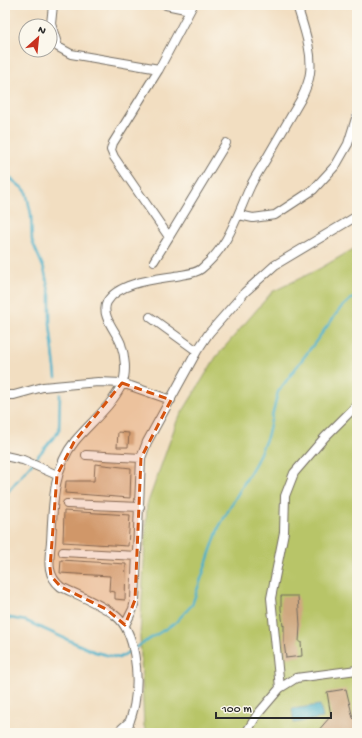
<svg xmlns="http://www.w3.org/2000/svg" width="362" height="738" font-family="'Gochi Hand',sans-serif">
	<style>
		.green { fill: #b8c568; stroke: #72784a }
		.water { fill: #4ab0c9; stroke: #3a6e7a }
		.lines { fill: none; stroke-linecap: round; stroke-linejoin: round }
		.stream { stroke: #4ab0c9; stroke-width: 2.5 }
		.building { fill: #cfa880 }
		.minor-casing { stroke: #716a60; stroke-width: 10 }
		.minor { stroke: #fff; stroke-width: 8 }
		.marked { fill: #d5540f; fill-opacity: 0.2; stroke: #d5540f; stroke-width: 3; stroke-dasharray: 8 5; stroke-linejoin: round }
	</style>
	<rect width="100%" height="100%" fill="#fbf7ec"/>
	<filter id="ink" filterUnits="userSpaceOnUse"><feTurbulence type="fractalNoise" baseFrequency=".025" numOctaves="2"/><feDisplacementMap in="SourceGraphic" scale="8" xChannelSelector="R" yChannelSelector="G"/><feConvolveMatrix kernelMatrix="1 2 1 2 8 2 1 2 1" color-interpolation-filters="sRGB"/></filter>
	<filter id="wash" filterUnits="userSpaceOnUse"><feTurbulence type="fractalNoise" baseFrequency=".012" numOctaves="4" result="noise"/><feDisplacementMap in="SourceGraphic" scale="16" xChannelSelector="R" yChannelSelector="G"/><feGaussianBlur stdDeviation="0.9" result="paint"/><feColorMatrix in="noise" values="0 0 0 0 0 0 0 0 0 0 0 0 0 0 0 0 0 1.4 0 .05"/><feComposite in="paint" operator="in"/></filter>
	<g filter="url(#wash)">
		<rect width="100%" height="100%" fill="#f2dec1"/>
		<path class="green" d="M357 247V733H147L144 726 140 636 147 505 177 421 216 357 272 292 319 269Z"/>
		<path class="water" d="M320 705 323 718 294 723 292 709Z"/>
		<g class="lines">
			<path class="stream" d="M5 174 26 191 31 214 32 241 44 269 50 295V324L56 377
				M5 495 59 431 60 394
				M5 617 26 621 95 652 119 658 175 623 192 605 219 527 256 462 267 437 278 392 340 309 351 299 357 298"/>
		</g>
		<g id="blocks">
			<path class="building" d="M118 432 129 433 128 447H117Z
				M95 464 131 468 130 498 65 493 66 481H94Z
				M64 511 130 515 128 546 63 542Z
				M61 560 126 564 125 600 115 599V592L109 591 110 576 60 573Z
				M281 596H298L300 625 299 642H301L302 656 286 658 284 642V625L283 626 281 609Z
				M346 689 353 718 357 722V733H316L331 716 327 692Z"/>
		</g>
	</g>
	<g filter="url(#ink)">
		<use href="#blocks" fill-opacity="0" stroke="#716a60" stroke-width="1"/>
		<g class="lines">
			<defs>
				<path id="minor" d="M53 5 51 24 58 47 71 54 159 69
					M166 5 190 10
					M193 5 159 69 113 143 111 150 114 157 169 237 226 143
					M239 215 253 218 275 215 313 190 336 165 348 144 357 115
					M154 261 169 237
					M150 317 197 351
					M5 395H14L43 387 98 382 122 383 171 400
					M86 455 141 458
					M5 456 23 460 57 475
					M67 504 140 507
					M63 552 137 556
					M125 625 133 609 135 600 141 458 147 442 197 351 209 333 245 292 275 265 357 216
					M280 688 271 598 284 532 285 496 294 473 325 437 357 405
					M117 733 129 722
					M126 733C129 722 134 712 135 700 139 677 136 632 116 616 101 604 78 595 61 587 46 575 49 560 51 542 53 508 52 469 75 441 90 423 112 406 122 384 127 373 125 356 121 344 117 332 100 316 107 302 119 281 160 279 181 275 187 274 196 273 201 269 230 245 236 217 251 185 256 175 263 165 268 156 279 137 290 118 301 99 305 91 309 82 310 73 313 51 303 26 297 5
					M246 733 257 715 280 688 296 678 357 670"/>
			</defs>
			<use href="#minor" class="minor-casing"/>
			<use href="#minor" class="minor"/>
		</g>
	</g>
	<path class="marked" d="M122 383 171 400 141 458 135 600 125 625 106 609 61 587 51 576 50 568 57 475 74 442Z"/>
	<rect width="362" height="738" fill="none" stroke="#fbf7ec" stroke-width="20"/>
	<g transform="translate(38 38) rotate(27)"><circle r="19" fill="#fbf7ec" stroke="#a8a59f"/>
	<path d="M0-3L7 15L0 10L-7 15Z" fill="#c8321e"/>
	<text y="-6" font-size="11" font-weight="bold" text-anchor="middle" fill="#2b2b2b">N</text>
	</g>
	<path d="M216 712v6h115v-6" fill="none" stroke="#2b2b2b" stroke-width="2"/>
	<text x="222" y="712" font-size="12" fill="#2b2b2b" stroke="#fbf7ec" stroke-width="3" paint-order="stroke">100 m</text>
</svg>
